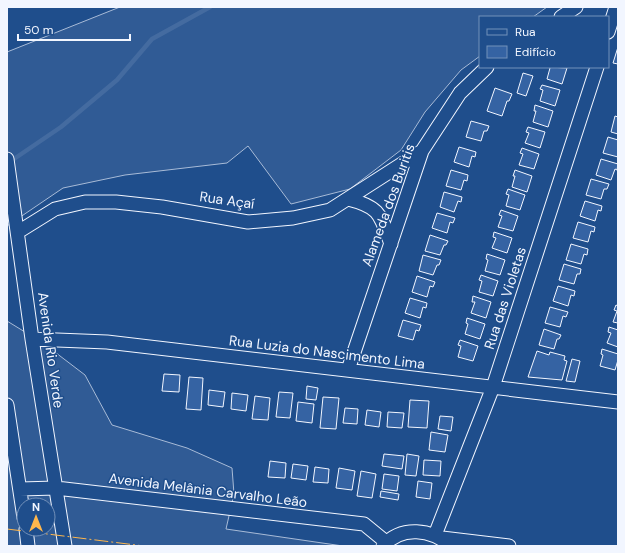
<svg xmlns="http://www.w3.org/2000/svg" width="625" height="553" font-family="'DM Sans',sans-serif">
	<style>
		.built { fill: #305b95; stroke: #a8bbd7; fill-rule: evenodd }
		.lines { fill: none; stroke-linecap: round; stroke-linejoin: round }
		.stream { stroke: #446ba0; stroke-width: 4.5 }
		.building { fill: #3563a3; stroke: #f2f6ff }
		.street-casing { stroke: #f2f6ff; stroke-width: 15 }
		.street { stroke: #1f4e8c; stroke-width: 13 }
		.power { stroke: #ffb74d; stroke-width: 1; stroke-dasharray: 14 3 2 3; stroke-linecap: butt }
		.labels { text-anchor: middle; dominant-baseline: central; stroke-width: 3; stroke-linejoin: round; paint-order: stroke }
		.street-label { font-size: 14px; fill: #f2f6ff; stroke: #1f4e8c }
	</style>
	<rect width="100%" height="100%" fill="#1f4e8c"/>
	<path class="built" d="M120 7H547L533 17H480V56L461 70 425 112 401 150 350 189 291 204 248 146 227 163 125 175 63 188 7 226V52Z
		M7 321 43 343 85 375 112 425 187 448 232 468 234 494 226 529 343 546H7ZM24 505H48V529H24Z"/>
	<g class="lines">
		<path class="stream" d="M8 163 61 127 117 80 152 39 210 7"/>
	</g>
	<path class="building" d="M618 47V64L613 63Z
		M548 67 567 68 562 84 547 79 550 68Z
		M523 73 533 76 526 96 517 93Z
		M542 85 560 90 555 106 540 101 543 90 540 89Z
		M495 88 512 94 509 101H507L502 116 487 111Z
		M535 105 553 111 548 127 533 122 536 111H534Z
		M615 116 618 117V134L611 132Z
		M471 121 489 126 487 131H484L481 141 466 137Z
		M528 127 545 132 540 148 525 143 529 133 526 132Z
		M608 137 618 140V157L603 153Z
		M459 147 476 152 475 157 472 156 469 167 454 162Z
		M522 148 539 154 534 169 519 165 523 154 520 153Z
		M601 159 618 164 617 170 615 169 611 180 596 175Z
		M451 170 468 175 467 181 464 180 461 190 446 186Z
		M515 170 532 176 527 192 512 187 515 176H513Z
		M591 179 609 184 607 189H604L601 199 586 195Z
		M508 189 525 195 520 210 506 206 509 195 506 194Z
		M444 192 462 197 461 202 458 201 454 212 440 207Z
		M585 201 602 206 601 211 598 210 595 221 580 216Z
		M501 210 518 216 513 231 498 227 502 216 499 215Z
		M437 213 455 218 453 223 450 222 447 233 432 228Z
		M578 222 595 227 594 232 591 231 588 242 573 238Z
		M494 232 512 238 507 253 492 248 496 238 493 237Z
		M430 235 448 241 446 245H444L440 255 425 251Z
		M571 244 588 249 587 255 584 254 581 264 566 260Z
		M487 254 505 260 500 275 485 271 488 260 486 259Z
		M423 255 441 260 439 265H437L433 275 419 271Z
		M564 264 581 269 580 274H577L574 284 559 280Z
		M481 275 498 281 493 296 479 292 482 281 479 280Z
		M417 276 435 282 433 287 430 286 427 297 412 292Z
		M558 286 575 291 574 296 571 295 568 306 553 301Z
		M473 296 491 302 486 318 471 313 475 302H472Z
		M410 298 427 303 426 308 423 307 420 318 405 313Z
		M616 305 618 306V323L613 322 617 311 614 310Z
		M550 307 568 312 566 317 563 316 560 327 545 323Z
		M467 318 485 324 480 339 465 334 468 324 466 323Z
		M403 320 421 325 419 331 416 330 413 340 398 336Z
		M609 327 618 330V347L607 343 611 333 608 332Z
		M544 329 561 335 559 339H557L554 349 539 345Z
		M460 340 478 346 473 361 458 357 461 346 458 345Z
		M602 349 618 354V360L615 370 600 366 603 355 601 354Z
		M537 351 549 355 550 352 565 356 564 360 567 361 562 380 528 377Z
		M572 359 580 361 575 382 566 381Z
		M164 374 180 375 179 392 162 391Z
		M189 377 203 378 201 410 186 409Z
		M307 386 318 388 316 400 306 399Z
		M209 390 225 392 223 407 208 405Z
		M279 392 293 393 290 418 276 417Z
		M232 393 248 395 246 411 231 409Z
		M255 396 270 398 268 420 252 419Z
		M323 397 339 398 336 429 320 428Z
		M410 400 429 401 427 428 408 427Z
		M298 402 314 404 312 423 296 421Z
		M345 408 358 409 357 424 343 423Z
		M367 410 381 412 379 427 365 425Z
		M388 412 404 413 402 428 387 427Z
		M440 416 453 417 451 431 438 429Z
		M431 432 448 435 445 452 429 450Z
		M384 454 404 456 402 469 382 466Z
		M407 454 419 456 416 476 405 475Z
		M424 460 441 461 440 476 423 475Z
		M270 461 286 463 285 478 268 477Z
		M293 464 308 466 306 480 291 478Z
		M315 467 329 469 328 483 313 482Z
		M339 468 355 471 352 490 336 488Z
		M361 471 376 474 372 498 357 496Z
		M384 474 399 476 397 491 382 489Z
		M418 481 432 483 430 499 416 497Z
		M381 491 399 494 398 500 380 497Z"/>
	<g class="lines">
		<defs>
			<path id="street" d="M561 17 576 7
				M608 32 616 7
				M7 159 32 339 65 546
				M348 199C380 207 380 214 391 244
				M18 232 55 209 85 202H116L162 207 248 222 293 218 330 210 422 151
				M32 339 107 342 618 402
				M348 370 422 151 460 93 487 67
				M7 405 24 518
				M20 489 56 488 364 524 386 542
				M26 529 28 546
				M435 535 493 387 597 67
				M442 538 509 546
				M383 546C402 525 431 529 451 546"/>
		</defs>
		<use href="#street" class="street-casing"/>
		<use href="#street" class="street"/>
		<path class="power" d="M7 529 144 546"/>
	</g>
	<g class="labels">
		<g class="street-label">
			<text transform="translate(227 200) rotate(8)">Rua Açaí</text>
			<text transform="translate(388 205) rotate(-70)">Alameda dos Buritis</text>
			<text transform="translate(505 298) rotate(-72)">Rua das Violetas</text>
			<text transform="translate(51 350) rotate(82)">Avenida Rio Verde</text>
			<text transform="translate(327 352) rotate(7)">Rua Luzia do Nascimento Lima</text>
			<text transform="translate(208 490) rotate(7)">Avenida Melânia Carvalho Leão</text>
		</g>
	</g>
	<rect width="625" height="553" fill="none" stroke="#f2f6ff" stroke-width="16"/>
	<rect x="479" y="16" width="130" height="52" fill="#1f4e8c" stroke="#7391ba"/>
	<rect x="487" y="29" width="20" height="6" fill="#1f4e8c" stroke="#7391ba"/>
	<text x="515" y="36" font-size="12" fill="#f2f6ff">Rua</text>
	<rect x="487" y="46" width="20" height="12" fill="#3563a3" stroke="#7391ba"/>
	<text x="515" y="56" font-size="12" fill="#f2f6ff">Edifício</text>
	<g transform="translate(36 517)"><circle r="19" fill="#1f4e8c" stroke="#7391ba"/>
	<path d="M0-3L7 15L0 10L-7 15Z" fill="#ffb74d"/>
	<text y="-6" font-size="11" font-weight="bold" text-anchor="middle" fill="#f2f6ff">N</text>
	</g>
	<path d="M18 34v6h112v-6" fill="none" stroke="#f2f6ff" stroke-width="2"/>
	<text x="24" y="34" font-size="12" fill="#f2f6ff" stroke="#1f4e8c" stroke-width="3" paint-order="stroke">50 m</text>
</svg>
